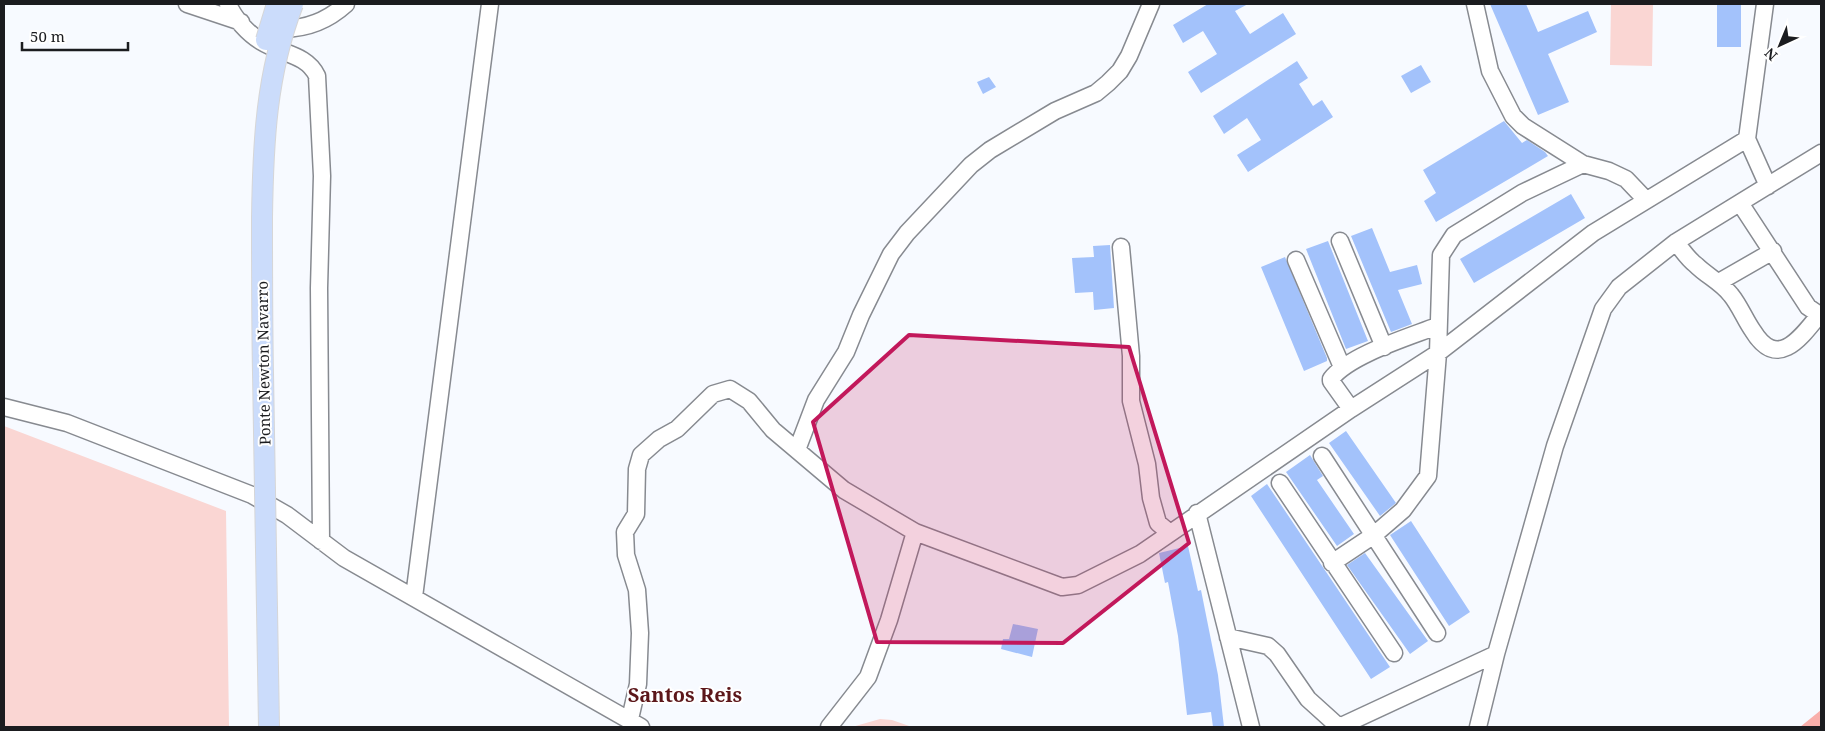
<svg xmlns="http://www.w3.org/2000/svg" width="1825" height="731" font-family="'Noto Serif',serif">
	<style>
		.green { fill: #fad6d3 }
		.water { fill: #f9afab }
		.building { fill: #a3c2fb }
		.lines { fill: none; stroke-linecap: round; stroke-linejoin: round }
		.minor-casing { stroke: #878a90; stroke-width: 19 }
		.minor { stroke: #fff; stroke-width: 16 }
		.major-bridge-casing { stroke: #d6d6d7; stroke-width: 22; stroke-linecap: butt }
		.major-bridge { stroke: #cbdcfb; stroke-width: 20 }
		.marked { fill: #c2185b; fill-opacity: 0.2; stroke: #c2185b; stroke-width: 4; stroke-linejoin: round }
		.labels { text-anchor: middle; dominant-baseline: central; stroke-width: 4; stroke-linejoin: round; paint-order: stroke }
		.street-label { font-size: 15px; fill: #1b1c1f; stroke: #fff }
		.district-label { font-size: 20px; font-weight: bold; fill: #5c171a; stroke: #fff }
	</style>
	<rect width="100%" height="100%" fill="#f7faff"/>
	<path class="green" d="M1611 4H1653L1652 66 1610 65Z
		M4 426 226 511 229 727H4Z
		M880 719 892 720 912 727H852Z"/>
	<path class="water" d="M1821 710V727H1800Z"/>
	<path class="building" d="M1208 4H1248L1235 11 1250 34 1283 13 1296 34 1201 93 1188 72 1217 54 1203 31 1183 43 1173 25Z
		M1490 4H1526L1538 32 1588 11 1597 32 1548 54 1569 102 1538 115Z
		M1717 4H1741V47H1717Z
		M1297 61 1308 78 1299 84 1313 106 1322 100 1333 117 1248 172 1237 155 1261 140 1247 118 1224 134 1213 116Z
		M1421 65 1431 82 1411 93 1401 76Z
		M989 77 996 87 983 94 977 82Z
		M1504 121 1522 143 1527 140 1545 152 1548 156 1436 222 1424 201 1436 193 1423 170Z
		M1571 194 1585 218 1474 283 1460 259Z
		M1372 228 1390 272 1417 265 1422 284 1398 290 1412 324 1391 332 1351 236Z
		M1328 241 1368 341 1346 349 1306 249Z
		M1110 245 1114 308 1094 310 1093 292 1075 293 1072 258 1094 257 1093 246Z
		M1285 257 1327 358V361L1304 371 1261 267Z
		M1346 431 1396 503 1380 516 1329 443Z
		M1310 455 1323 476 1317 480 1354 534 1337 546 1286 472Z
		M1267 484 1390 667 1371 679 1251 496Z
		M1411 521 1470 612 1449 626 1390 535Z
		M1188 546 1198 591 1201 590 1218 675 1224 727H1213L1211 712 1187 715 1178 636 1168 582 1165 583 1159 553Z
		M1365 553 1428 641 1410 654 1347 565Z
		M1013 624 1038 629 1032 657 1001 649 1003 639H1009Z"/>
	<g class="lines">
		<defs>
			<path id="minor" d="M187 4 241 22
				M228 4C234 18 248 34 262 42 281 54 307 54 317 76L322 176 319 288 321 541
				M1475 4 1490 71 1513 116 1523 126 1583 164 1609 171 1626 179 1646 200
				M273 28C301 31 325 23 346 4
				M1747 139 1765 4
				M1740 203 1808 307 1821 316
				M1340 241 1384 347
				M1676 242C1682 250 1688 259 1696 265 1707 276 1721 282 1731 295 1740 306 1745 320 1753 331 1777 370 1800 339 1819 315
				M1121 247 1131 356V401L1147 464 1151 498 1158 523 1170 533
				M1296 260 1342 367
				M1719 282 1773 251
				M4 407 67 423 252 495 287 515 344 558 641 727
				M1351 409 1331 381V379C1349 355 1409 337 1437 326
				M797 450 816 400 846 352 861 315 891 254 907 233 971 165 990 150 1055 111 1096 93 1108 83 1120 71 1129 56 1151 4
				M1322 456 1437 633
				M1280 483 1394 653
				M1197 513 1251 727
				M1332 563 1374 535 1403 510 1428 476 1438 353 1441 255 1454 235 1522 193 1583 164
				M414 597 490 4
				M1228 637 1268 646 1277 654 1308 699 1339 727 1496 654
				M630 719 638 684 640 633 637 590 626 555 625 532 636 514 637 469 641 455 659 439 677 429 713 394 730 389 749 401 773 430 844 490 915 532
				M829 727 868 677 889 620 915 532 1062 587 1078 585 1140 554 1351 409 1438 353 1593 233 1747 139 1768 186
				M1478 727 1496 654 1555 446 1603 309 1619 287 1676 242 1821 153"/>
		</defs>
		<use href="#minor" class="minor-casing"/>
		<use href="#minor" class="minor"/>
		<defs>
			<path id="major-bridge" d="M266 40 277 4
				M269 727C267 609 265 491 263 373 262 321 262 270 262 218 263 144 266 74 293 4"/>
		</defs>
		<use href="#major-bridge" class="major-bridge-casing"/>
		<use href="#major-bridge" class="major-bridge"/>
	</g>
	<path class="marked" d="M909 335 1129 347 1189 543 1063 643 877 642 813 422Z"/>
	<g class="labels">
		<g class="street-label">
			<text transform="translate(263 363) rotate(-91)">Ponte Newton Navarro</text>
		</g>
		<g class="district-label">
			<text x="685" y="694">Santos Reis</text>
		</g>
	</g>
	<rect width="1825" height="731" fill="none" stroke="#1b1c1f" stroke-width="10"/>
	<g transform="translate(1780 45) rotate(224)" stroke="#ffffff" stroke-width="4" paint-order="stroke">
	<path d="M0-4L9 19L0 12L-9 19Z" fill="#1b1c1f"/>
	<text y="-8" font-size="14" font-weight="bold" text-anchor="middle" fill="#1b1c1f">N</text>
	</g>
	<path d="M22 42v8h106v-8" fill="none" stroke="#1b1c1f" stroke-width="2.5"/>
	<text x="30" y="42" font-size="15" fill="#1b1c1f" stroke="#ffffff" stroke-width="4" paint-order="stroke">50 m</text>
</svg>
